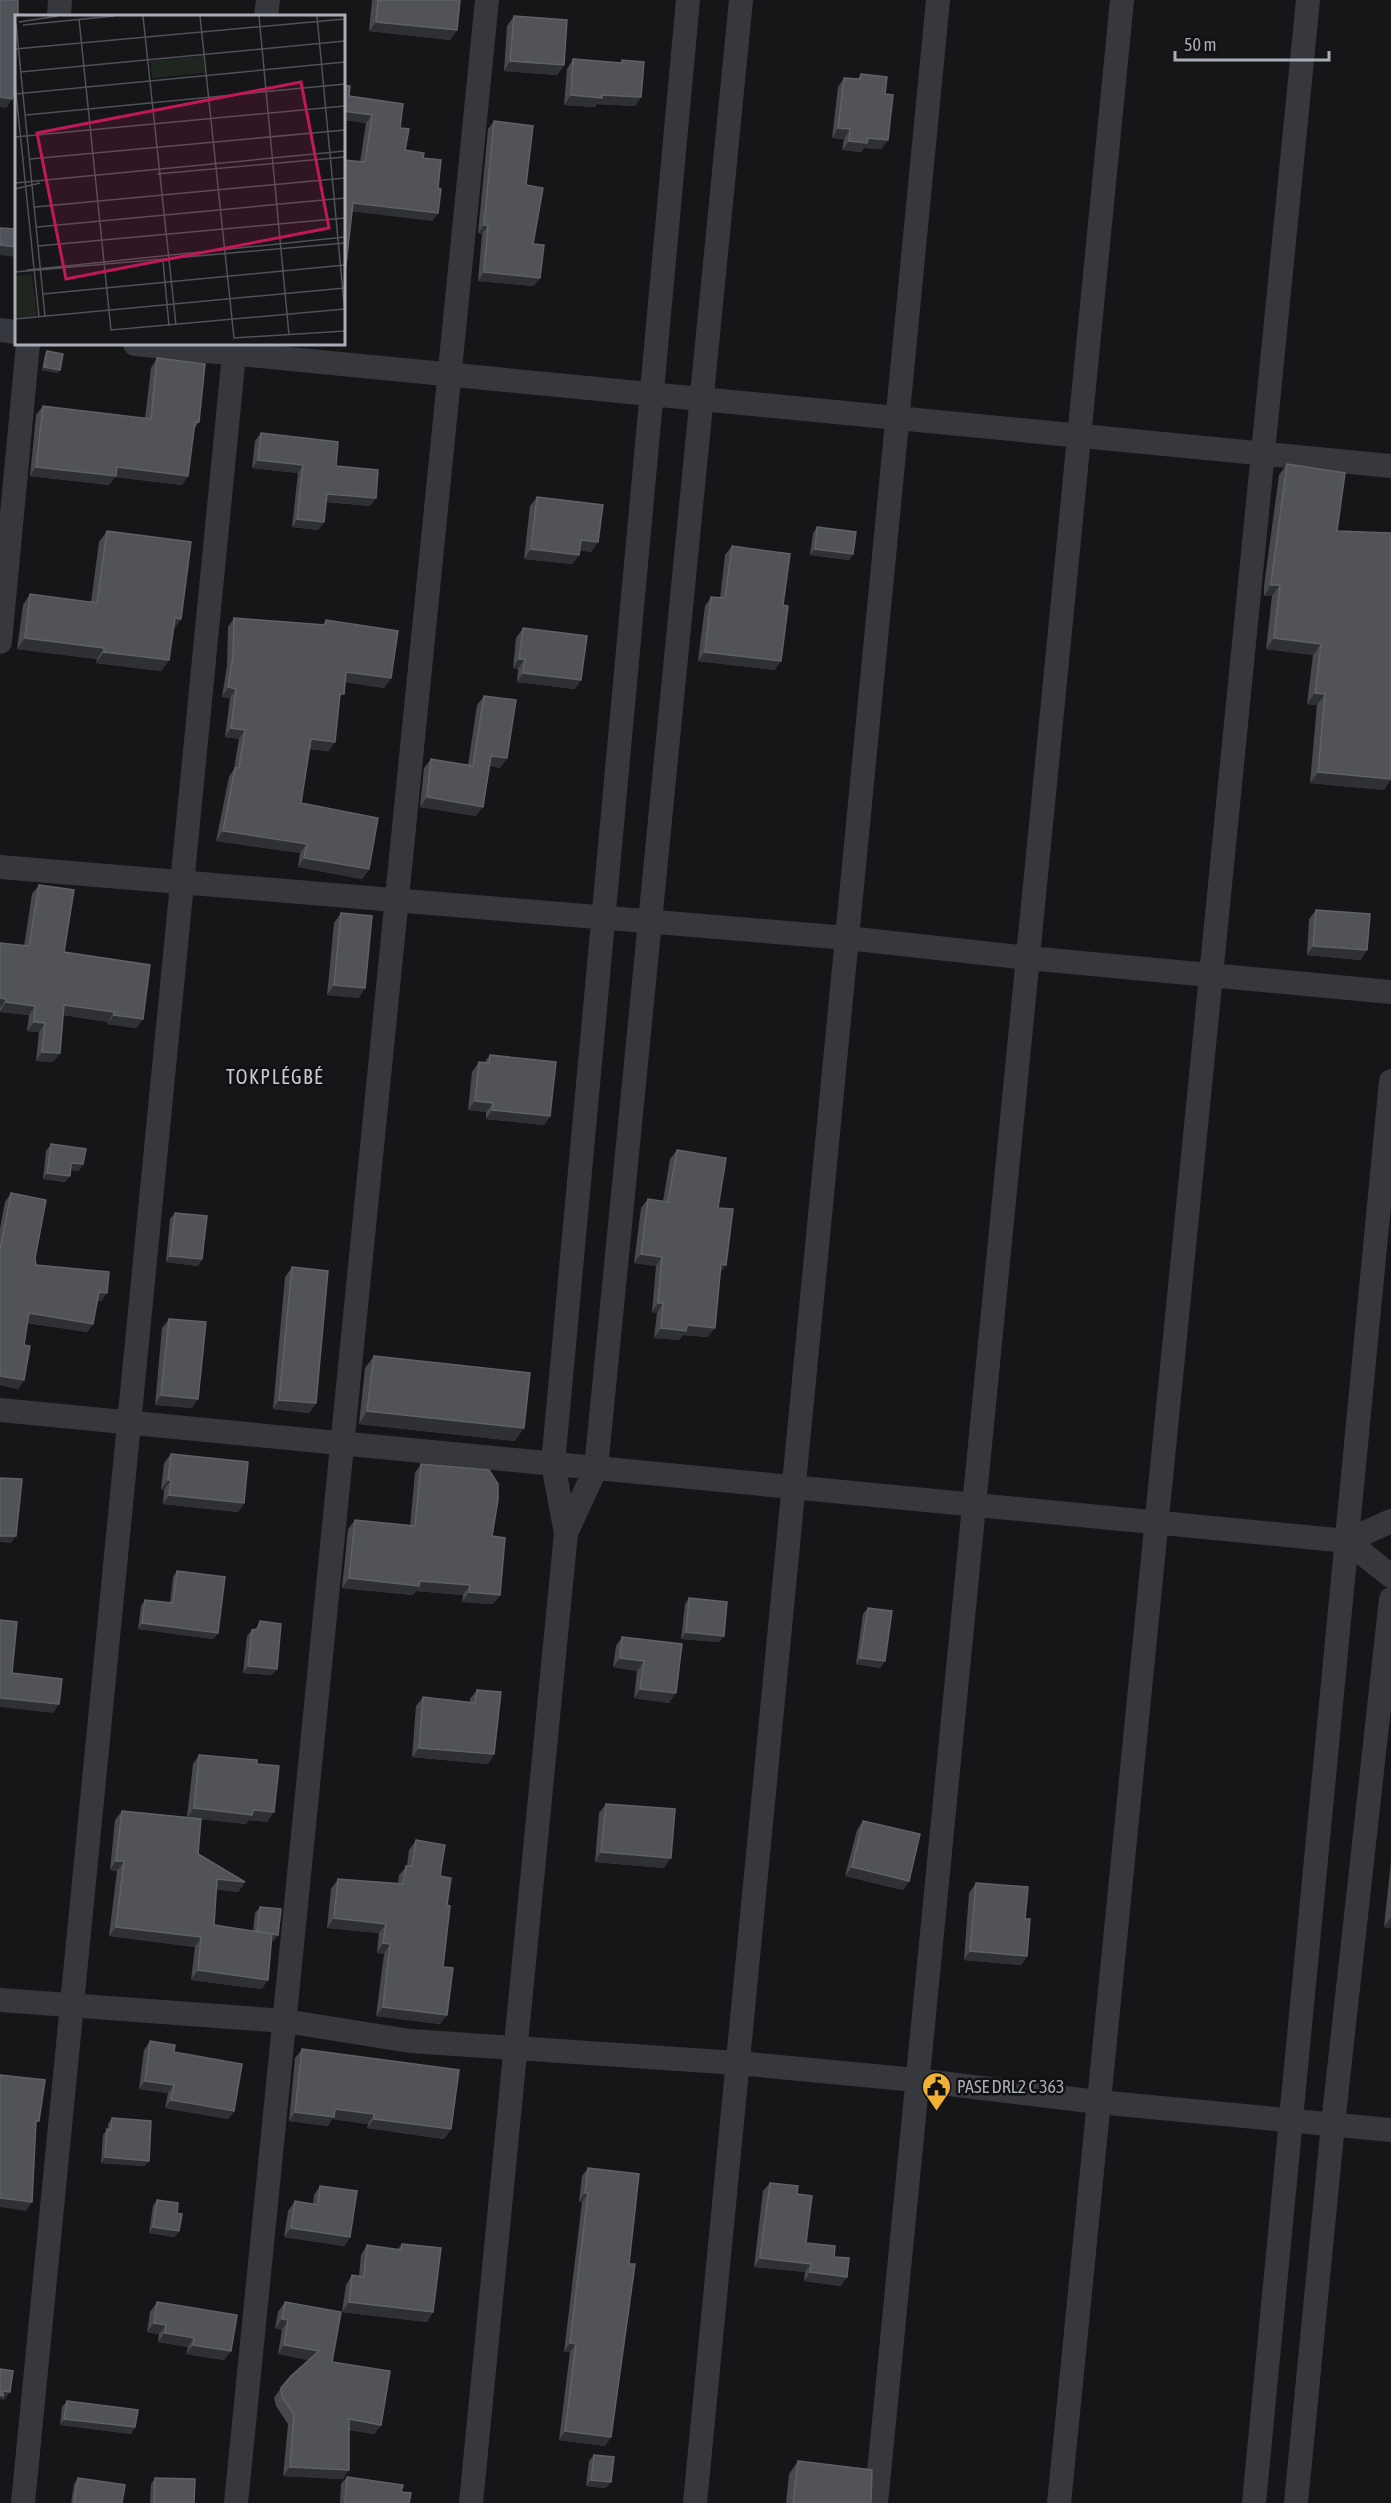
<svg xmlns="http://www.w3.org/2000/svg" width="1391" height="2503" font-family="'Asap Condensed',sans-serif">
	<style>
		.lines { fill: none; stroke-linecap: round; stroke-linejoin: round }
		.minor { stroke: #37383d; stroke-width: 24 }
		.wall { fill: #47494d }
		.shaded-wall { fill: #2f3033 }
		.building { fill: #525359; stroke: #5f6168; stroke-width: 1.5 }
		.labels { text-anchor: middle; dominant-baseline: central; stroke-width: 5; stroke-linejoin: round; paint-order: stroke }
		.poi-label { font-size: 18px; fill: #a8adb8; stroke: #111113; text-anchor: start }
		.neighbourhood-label { font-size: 20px; letter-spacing: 1.5px; fill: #c9ccd4; stroke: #111113 }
		.inset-road { fill: none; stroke: #505258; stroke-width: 1.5 }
		.view { fill: #c2185b; fill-opacity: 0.15; stroke: #c2185b; stroke-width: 3 }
		.inset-edge { fill: none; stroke: #a8adb8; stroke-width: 3 }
	</style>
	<rect width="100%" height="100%" fill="#161618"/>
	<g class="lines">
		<path class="minor" d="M59 16 60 0
			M266 16 268 0
			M0 330 16 332
			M135 344 1391 466
			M0 642 28 344
			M0 867 847 938 1028 958 1391 992
			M0 1410 1347 1541 1391 1521
			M566 1533 596 1468 741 0
			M1347 1541 1391 1576
			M0 2000 285 2021 410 2041 737 2063 916 2080 1098 2102 1391 2130
			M23 2503 235 344
			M236 2503 487 0
			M471 2503 566 1533 553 1464 688 0
			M695 2503 938 0
			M876 2503 1122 0
			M1059 2503 1308 0
			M1254 2503 1391 1081
			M1296 2503 1333 2124 1391 1599"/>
	</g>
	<path class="wall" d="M372 0H460L457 30 450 40 369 31Z
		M514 16 564 65 557 75 504 71 507 26Z
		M573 59 620 63 622 60 641 97 635 106 597 104 595 107 564 105 567 69Z
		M861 74 885 94 888 140 881 149 864 148 861 152 842 150 844 139 832 138 838 87 844 78 858 79Z
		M344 85 349 96 400 128 405 150 423 158 438 188V213L432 221 344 160 360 162 366 123 344 120Z
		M494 121 526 185 534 286 478 281 482 234 478 233 488 129Z
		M47 351 58 373 42 370 45 354Z
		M157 358 199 422 194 429 188 476 182 485 115 477 109 485 30 476 36 415 43 406 145 418 151 368Z
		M261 433 336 466 370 506 326 502 324 522 318 530 292 527 298 473 252 468 255 441Z
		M1287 464 1337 531 1384 790 1310 783 1317 705 1307 704 1313 655 1266 649 1272 596H1264V586L1279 475Z
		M537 497 598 542 591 552 579 550V555L572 564 524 559 530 506Z
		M817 527 853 554 849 560 810 555 813 533Z
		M107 531 181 619 173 630 169 660 161 671 96 663 97 659 17 649 23 605 30 594 91 602 99 542Z
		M732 546 783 605 775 670 698 661 705 606 711 597 720 598 725 555Z
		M234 618 323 625 326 620 391 678 384 688 345 682 339 701 329 751 309 749 301 803 369 869 362 879 298 867 300 853 216 841 229 777 234 769 239 739 225 737 230 698 222 697 227 666 228 627Z
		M523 628 575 689 517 682 518 669 513 668 516 638Z
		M484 696 507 758 500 768 490 766 476 816 420 807 424 768 431 759 468 765 477 705Z
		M39 885 64 952 143 1019 136 1028 107 1024 108 1022 63 1015 60 1053 53 1062 36 1061 39 1032 27 1031 29 1015 0 1012V943L24 946 32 894Z
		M1316 910 1361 960 1307 955 1309 919Z
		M341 913 359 998 327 995 334 923Z
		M490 1055 550 1116 544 1125 486 1119V1112L468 1110 472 1072 479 1062 484 1063Z
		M51 1144 83 1164 79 1171 71 1170 65 1182 43 1179 46 1151Z
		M677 1150 718 1208 720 1273 708 1337 683 1335 679 1340 654 1338 657 1313 652 1312 656 1266 634 1263 641 1208 648 1199 663 1201 670 1159Z
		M11 1193 35 1258 36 1265 101 1301H97L93 1324 87 1332 27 1323 24 1345V1380L18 1389 0 1385V1228L5 1202Z
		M175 1213 202 1259 198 1266 166 1262 170 1219Z
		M292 1267 316 1403 309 1413 273 1409 285 1277Z
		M169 1319 192 1408 155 1405 162 1328Z
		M374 1356 515 1441 359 1424 365 1368Z
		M171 1454 244 1503 238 1512 163 1504 164 1490 161 1489 164 1463Z
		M421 1464 492 1536 500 1595 493 1604 462 1602 463 1595 416 1591 413 1595 342 1588 348 1529 355 1520 410 1526 415 1473Z
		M177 1571 218 1633 213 1639 138 1629 141 1606 145 1600 170 1603 173 1577Z
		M689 1598 719 1642 681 1639 685 1604Z
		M868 1608 885 1661 880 1668 856 1664 863 1614Z
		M260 1621 272 1675 243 1673 247 1636 252 1630H255Z
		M622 1637 682 1644 669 1703 634 1698 637 1671 613 1667 616 1646Z
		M477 1690 494 1754 488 1764 412 1757 416 1706 423 1697 470 1702V1699Z
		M199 1755 257 1764 267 1822 249 1820 246 1824 201 1819 198 1854 245 1882 238 1892 216 1889 214 1925 253 1931 255 1913 260 1907 274 1941H272L262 1989 191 1980 195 1947 109 1936 117 1871 110 1870 115 1820 122 1811 187 1817 193 1764Z
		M606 1804 664 1868 595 1862 599 1813Z
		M863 1821 909 1881 903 1890 845 1876 857 1830Z
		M416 1840 440 1876 447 1905 443 1967 447 2015 440 2024 376 2016 384 1954 377 1953 379 1933 327 1928 331 1889 338 1879 398 1883 399 1875 407 1866 409 1850Z
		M1391 1861V1928L1384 1927Z
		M976 1883 1025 1919 1027 1956 1021 1965 964 1960 969 1893Z
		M150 2041 174 2052 234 2111 228 2119 165 2108 168 2093 139 2089 144 2050Z
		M302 2049 451 2129 444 2139 367 2128 368 2124 332 2119 328 2126 289 2121 295 2058Z
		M112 2118 149 2161 144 2166 101 2163 103 2135 107 2129 108 2130V2124Z
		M588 2168 629 2264 611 2437 605 2446 559 2440 570 2352H564L582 2202H579L582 2176Z
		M770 2183 797 2194 806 2243 841 2286 804 2281 805 2272 754 2267 763 2191Z
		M320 2186 350 2237 344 2246 284 2237 288 2211 295 2201 313 2204 314 2195Z
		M157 2200 177 2213 175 2237 149 2233 153 2206Z
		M402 2244 433 2312 427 2322 342 2312 346 2285 352 2275 359 2276 361 2255 367 2245 398 2249Z
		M157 2302 231 2351 224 2360 186 2354 188 2347 158 2342 159 2334 147 2332 150 2312Z
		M285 2302 381 2425 374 2434 349 2430 343 2479 283 2476 288 2424 276 2406 274 2398 281 2388 309 2360 278 2354 282 2330 275 2328 278 2312Z
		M67 2401 135 2427 131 2434 60 2425 62 2407Z
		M594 2455 606 2488 586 2486 589 2461Z
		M798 2461 871 2503H786L789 2474Z
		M347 2477 401 2492 409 2503H340L341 2484Z
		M78 2478 122 2503H71L74 2484Z
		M155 2478 194 2503H150L151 2484Z"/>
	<path class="shaded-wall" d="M376 22 457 30 450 40 369 31Z
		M510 61 564 65 557 75 504 71Z
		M571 95H602L641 97 635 106 597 104 595 107 564 105Z
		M0 97 12 99 6 108 0 107Z
		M344 111 372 115 366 123 344 120Z
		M838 128 850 129 844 139 832 138Z
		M868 138 888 140 881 149 864 148 861 152 842 150 849 141Z
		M353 203 438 213 432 221 348 211Z
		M484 225 488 226 482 234 478 233Z
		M0 245 16 247V257L0 255Z
		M484 272 540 278 534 286 478 281Z
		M44 367 60 370 58 373 42 370Z
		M258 460 303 465 298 473 252 468Z
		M36 467H117L188 476 182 485 115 477 109 485 30 476Z
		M327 494 376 498 370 506 321 501Z
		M297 519 324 522 318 530 292 527Z
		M581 540 598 542 591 552 574 549Z
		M531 549 579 555 572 564 524 559Z
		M815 549 853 554 849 560 810 555Z
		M1271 585H1280L1272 596H1264Z
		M175 618 181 619 173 630Z
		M25 638 104 648 97 659 17 649Z
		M1274 638 1321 644 1313 655 1266 649Z
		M104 652 169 660 161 671 96 663Z
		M705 652 781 661 775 670 698 661Z
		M519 659H525L518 669 513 668Z
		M346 672 391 678 384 688 340 681Z
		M523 673 581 680 575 689 517 682Z
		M228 687 236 689 230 698 222 697Z
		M1315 693 1325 694 1317 705 1307 704Z
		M231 728 245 730 239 739 225 737Z
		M311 739 335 742 329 751 304 748Z
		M491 756 507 758 500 768 485 765Z
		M1318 772 1391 779V780L1384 790 1310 783Z
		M427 797 483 807 476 816 420 807Z
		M223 831 307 844 300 853 216 841Z
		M304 858 369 869 362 879 298 867Z
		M1313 946 1367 950 1361 960 1307 955Z
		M334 985 365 988 359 998 327 995Z
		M0 998 6 999 0 1008Z
		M6 1002 35 1006 29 1015 0 1012Z
		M64 1005 114 1012 108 1022 57 1014Z
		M114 1015 143 1019 136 1028 107 1024Z
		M34 1022 45 1023 39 1032 27 1031Z
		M42 1052 60 1053 53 1062 36 1061Z
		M475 1101 493 1103 486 1112 468 1110Z
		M492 1110 550 1116 544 1125 486 1119Z
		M71 1163 83 1164 79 1171 67 1169Z
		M47 1173 70 1176 65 1182 43 1179Z
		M641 1254 662 1257 656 1266 634 1263Z
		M170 1256 202 1259 198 1266 166 1262Z
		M721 1264 726 1265 720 1274Z
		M99 1292 107 1293 101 1301 93 1300Z
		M658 1303H663L657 1313 652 1312Z
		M29 1313 93 1324 87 1332 23 1322Z
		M687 1325 715 1328 708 1337 683 1335 679 1340 654 1338 661 1328Z
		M0 1376 24 1380 18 1389 0 1385Z
		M161 1395 198 1399 192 1408 155 1405Z
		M279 1400 316 1403 309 1413 273 1409Z
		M367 1411 524 1428 515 1441 359 1424Z
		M168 1480H171L164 1490 161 1489Z
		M169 1495 244 1503 238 1512 163 1504Z
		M0 1536H16L11 1543 0 1542Z
		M349 1578 420 1581 470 1585 463 1595 416 1591 413 1595 342 1588Z
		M469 1592 500 1595 493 1604 462 1602Z
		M142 1623 218 1633 213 1639 138 1629Z
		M686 1632 724 1636 719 1642 681 1639Z
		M620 1658 644 1661 637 1671 613 1667Z
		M860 1658 885 1661 880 1668 856 1664Z
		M248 1666 277 1669 272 1675 243 1673Z
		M640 1689 676 1693 669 1703 634 1698Z
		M0 1698 59 1704 53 1713 0 1707Z
		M419 1748 494 1754 488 1764 412 1757Z
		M194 1808 253 1810 274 1812 267 1822 249 1820 246 1824 187 1818Z
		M601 1852 671 1858 664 1868 595 1862Z
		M116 1861H124L117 1871 110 1870Z
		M852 1867 909 1881 903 1890 845 1876Z
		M217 1879 245 1882 238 1892 210 1888Z
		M1391 1917V1928L1384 1927Z
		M334 1918 386 1924 379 1933 327 1928Z
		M116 1927 201 1937 195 1947 109 1936Z
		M257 1931 278 1935 274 1941 253 1937Z
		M383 1943 390 1944 384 1954 377 1953Z
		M970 1951 1027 1956 1021 1965 964 1960Z
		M198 1970 268 1980 262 1989 191 1980Z
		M383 2007 447 2015 440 2024 376 2016Z
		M145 2081 174 2085 168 2093 139 2089Z
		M171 2100 234 2111 228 2119 165 2108Z
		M335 2109 374 2114 368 2124 332 2119 328 2126 289 2121 295 2112Z
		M374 2119 451 2129 444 2139 367 2128Z
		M105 2157 149 2161 144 2166 101 2163Z
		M585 2193H588L582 2202H579Z
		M0 2198 32 2202 26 2211 0 2207Z
		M153 2227 179 2231 175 2237 149 2233Z
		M291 2228 350 2237 344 2246 284 2237Z
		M760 2258 811 2264 805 2272 754 2267Z
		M810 2272 847 2277 841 2286 804 2281Z
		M349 2302 433 2312 427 2322 342 2312Z
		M282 2319 288 2320 282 2330 275 2328Z
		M154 2323 166 2325 159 2334 147 2332Z
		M165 2333 194 2338 188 2347 158 2342Z
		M570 2343 576 2344 570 2352H564Z
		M193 2345 231 2351 224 2360 186 2354Z
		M284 2345 319 2351 312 2361 278 2354Z
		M3 2391 10 2392 4 2400 0 2399V2395Z
		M64 2419 135 2427 131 2434 60 2425Z
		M349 2419 381 2425 374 2434 343 2429Z
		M565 2431 611 2437 605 2446 559 2440Z
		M290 2467 349 2470 343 2479 283 2476Z
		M591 2480 611 2482 606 2488 586 2486Z"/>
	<path class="building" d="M0 0H18V14L27 16H16V79L12 99 0 97Z
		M378 0H460L457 30 376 22Z
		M514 16 567 20 564 65 510 61Z
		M573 59 622 63V60L644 62 641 97 602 95V98L571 95Z
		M861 74 887 77 885 94 893 95 888 140 868 138 867 143 849 141 850 129 838 128 844 78 860 79Z
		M344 85 350 86 349 96 403 104 400 128 409 129 405 150 424 153 423 158 441 160 438 188 441 189 438 213 353 203 344 282V160L365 162 372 115 344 111Z
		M494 121 533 126 526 185 543 188 533 244 544 245 540 278 484 272 488 226 484 225Z
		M0 228 16 229V247L0 245Z
		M47 351 63 354 60 370 44 367Z
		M157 358 205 364 199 422H195L188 476 117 467 116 476 36 467 43 406 151 419Z
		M261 433 338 442 336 466 378 470 376 498 327 494 324 522 297 519 303 465 258 460Z
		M1287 464 1345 473 1337 531 1391 533V779L1318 772 1325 694 1315 693 1321 644 1274 638 1280 585H1271L1272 575Z
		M537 497 603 505 598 542 581 540 579 555 531 549Z
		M817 527 856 532 853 554 815 549Z
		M107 531 191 542 181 619 175 618 169 660 104 652V648L25 638 30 594 97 603Z
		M732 546 790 554 783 605 788 606 781 661 705 652 711 597 725 598Z
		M234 618 325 625 326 620 398 631 391 678 346 672 344 694H340L335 742 311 739 301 803 378 818 369 869 304 858 307 844 223 831 235 768H239L245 730 231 728 236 689 228 687 233 656Z
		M523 628 587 636 581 680 523 673 525 659H519Z
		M484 696 516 700 507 758 491 756 483 807 427 797 431 759 473 766Z
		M39 885 74 890 64 952 150 965 143 1019 114 1015V1012L64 1005 60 1053 42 1052 45 1023 34 1022 35 1006 6 1002V999L0 998V943L29 946Z
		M1316 910 1370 914 1367 950 1313 946Z
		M341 913 372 916 365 988 334 985Z
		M490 1055 556 1062 550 1116 492 1110 493 1103 475 1101 479 1062 489 1063Z
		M51 1144 86 1149 83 1164 71 1163 70 1176 47 1173Z
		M677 1150 726 1158 718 1208 733 1209 726 1265 721 1264 715 1328 687 1325 686 1331 661 1328 663 1303H658L662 1257 641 1254 648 1199 668 1202Z
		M11 1193 46 1200 35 1258 36 1265 109 1272 107 1293 99 1292 93 1324 29 1313 24 1345 30 1346 24 1380 0 1376V1250Z
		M175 1213 207 1216 202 1259 170 1256Z
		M292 1267 328 1271 316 1403 279 1400Z
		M169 1319 206 1322 198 1399 161 1395Z
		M374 1356 530 1373 524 1428 367 1411Z
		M171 1454 248 1462 244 1503 169 1495 171 1480H168Z
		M421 1464 489 1470 498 1484V1500L492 1536 505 1538 500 1595 469 1592 470 1585 420 1581 419 1586 349 1578 355 1520 415 1526Z
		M0 1478 22 1479 16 1536H0Z
		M177 1571 225 1577 218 1633 142 1623 145 1600 173 1603Z
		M689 1598 727 1602 724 1636 686 1632Z
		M868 1608 892 1611 885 1661 860 1658Z
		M0 1620 17 1622 12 1673 62 1679 59 1704 0 1698Z
		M260 1621 281 1624 277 1669 248 1666 252 1630 258 1629Z
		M622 1637 682 1644 676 1693 640 1689 644 1661 620 1658Z
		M477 1690 501 1692 494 1754 419 1748 423 1697 475 1703Z
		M199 1755 257 1760V1764L279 1766 274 1812 253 1810 252 1815 194 1808Z
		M606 1804 675 1809 671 1858 601 1852Z
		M122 1811 201 1819 198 1854 245 1882 217 1879 214 1925 272 1934 268 1980 198 1970 201 1937 116 1927 124 1861H116Z
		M863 1821 920 1834 909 1881 852 1867Z
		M416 1840 445 1845 440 1876 451 1878 447 1905 450 1906 443 1967 453 1968 447 2015 383 2007 390 1944 383 1943 386 1924 334 1918 338 1879 403 1884 406 1866H412Z
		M976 1883 1028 1887 1025 1919H1030L1027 1956 970 1951Z
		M260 1907 281 1909 278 1935 257 1931Z
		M150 2041 175 2045 174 2052 242 2064 234 2111 171 2100 174 2085 145 2081Z
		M302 2049 459 2070 451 2129 374 2119V2114L335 2109 334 2117 295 2112Z
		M0 2075 45 2080 39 2121H36L32 2202 0 2198Z
		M112 2118 151 2121 149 2161 105 2157 107 2129 111 2130Z
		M588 2168 639 2174 629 2264H635L611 2437 565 2431 576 2344 570 2343 588 2193H585Z
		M770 2183 798 2186 797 2194 812 2196 806 2243 835 2246 834 2257 849 2258 847 2277 810 2272 811 2264 760 2258Z
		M320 2186 357 2191 350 2237 291 2228 295 2201 318 2205Z
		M157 2200 178 2203 177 2213 182 2214 179 2231 153 2227Z
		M402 2244 441 2248 433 2312 349 2302 352 2275 364 2277 367 2245 401 2250Z
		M157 2302 237 2315 231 2351 193 2345 194 2338 165 2333 166 2325 154 2323Z
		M285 2302 341 2312 332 2362 390 2371 381 2425 349 2419V2470L290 2467 294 2414 282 2397 281 2388 291 2376 319 2351 284 2345 288 2320 282 2319Z
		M0 2369 13 2371 10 2392 3 2391V2396L0 2395Z
		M67 2401 138 2410 135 2427 64 2419Z
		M594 2455 614 2457 611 2482 591 2480Z
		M798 2461 872 2470 871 2503H793Z
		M347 2477 403 2485 401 2492 411 2493 409 2503H345Z
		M78 2478 125 2485 122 2503H74Z
		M155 2478 195 2479 194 2503H154Z"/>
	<defs>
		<symbol id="civic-pin" viewBox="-11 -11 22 30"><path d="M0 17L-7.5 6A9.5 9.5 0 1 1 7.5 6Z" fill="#f2b134" stroke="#111113"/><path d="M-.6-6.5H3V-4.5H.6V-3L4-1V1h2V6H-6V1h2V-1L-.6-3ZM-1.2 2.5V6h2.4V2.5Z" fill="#111"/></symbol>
	</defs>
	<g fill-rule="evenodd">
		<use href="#civic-pin" x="920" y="2070" width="33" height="45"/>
	</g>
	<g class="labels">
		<g class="poi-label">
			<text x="957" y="2086">PASE DRL2 C 363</text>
		</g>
		<g class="neighbourhood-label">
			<text x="275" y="1076">TOKPLÉGBÉ</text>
		</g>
	</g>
	<g transform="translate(15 15)">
		<rect width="330" height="330" fill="#161618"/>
		<path d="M188 41 190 58 137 63 135 46ZM17 259 22 301 0 303V261Z" fill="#1e261f"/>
		<path class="inset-road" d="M128 1 161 310M185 1 219 323 330 316M244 1 274 320M302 1 330 299M64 4 96 315 330 294M4 7 43 1M1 9 30 301M8 10 99 1M0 34 330 4M5 57 330 26M0 68 24 302M0 79 330 47M11 100 330 69M0 122 330 91M15 144 330 115M142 159 330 142M0 168 330 136M0 174 25 168M20 192 330 163M22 212 330 183M23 231 330 203M148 246 154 311M12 255 330 222M0 257 330 228M28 279 330 250M0 304 330 273"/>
		<path class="view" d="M286 67 314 213 51 264 22 118Z"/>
		<rect width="330" height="330" class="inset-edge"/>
	</g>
	<path d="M1175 51v9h154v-9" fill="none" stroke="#a8adb8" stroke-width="3"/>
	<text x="1184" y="51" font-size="18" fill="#a8adb8" stroke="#111113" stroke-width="4.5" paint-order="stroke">50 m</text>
</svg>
